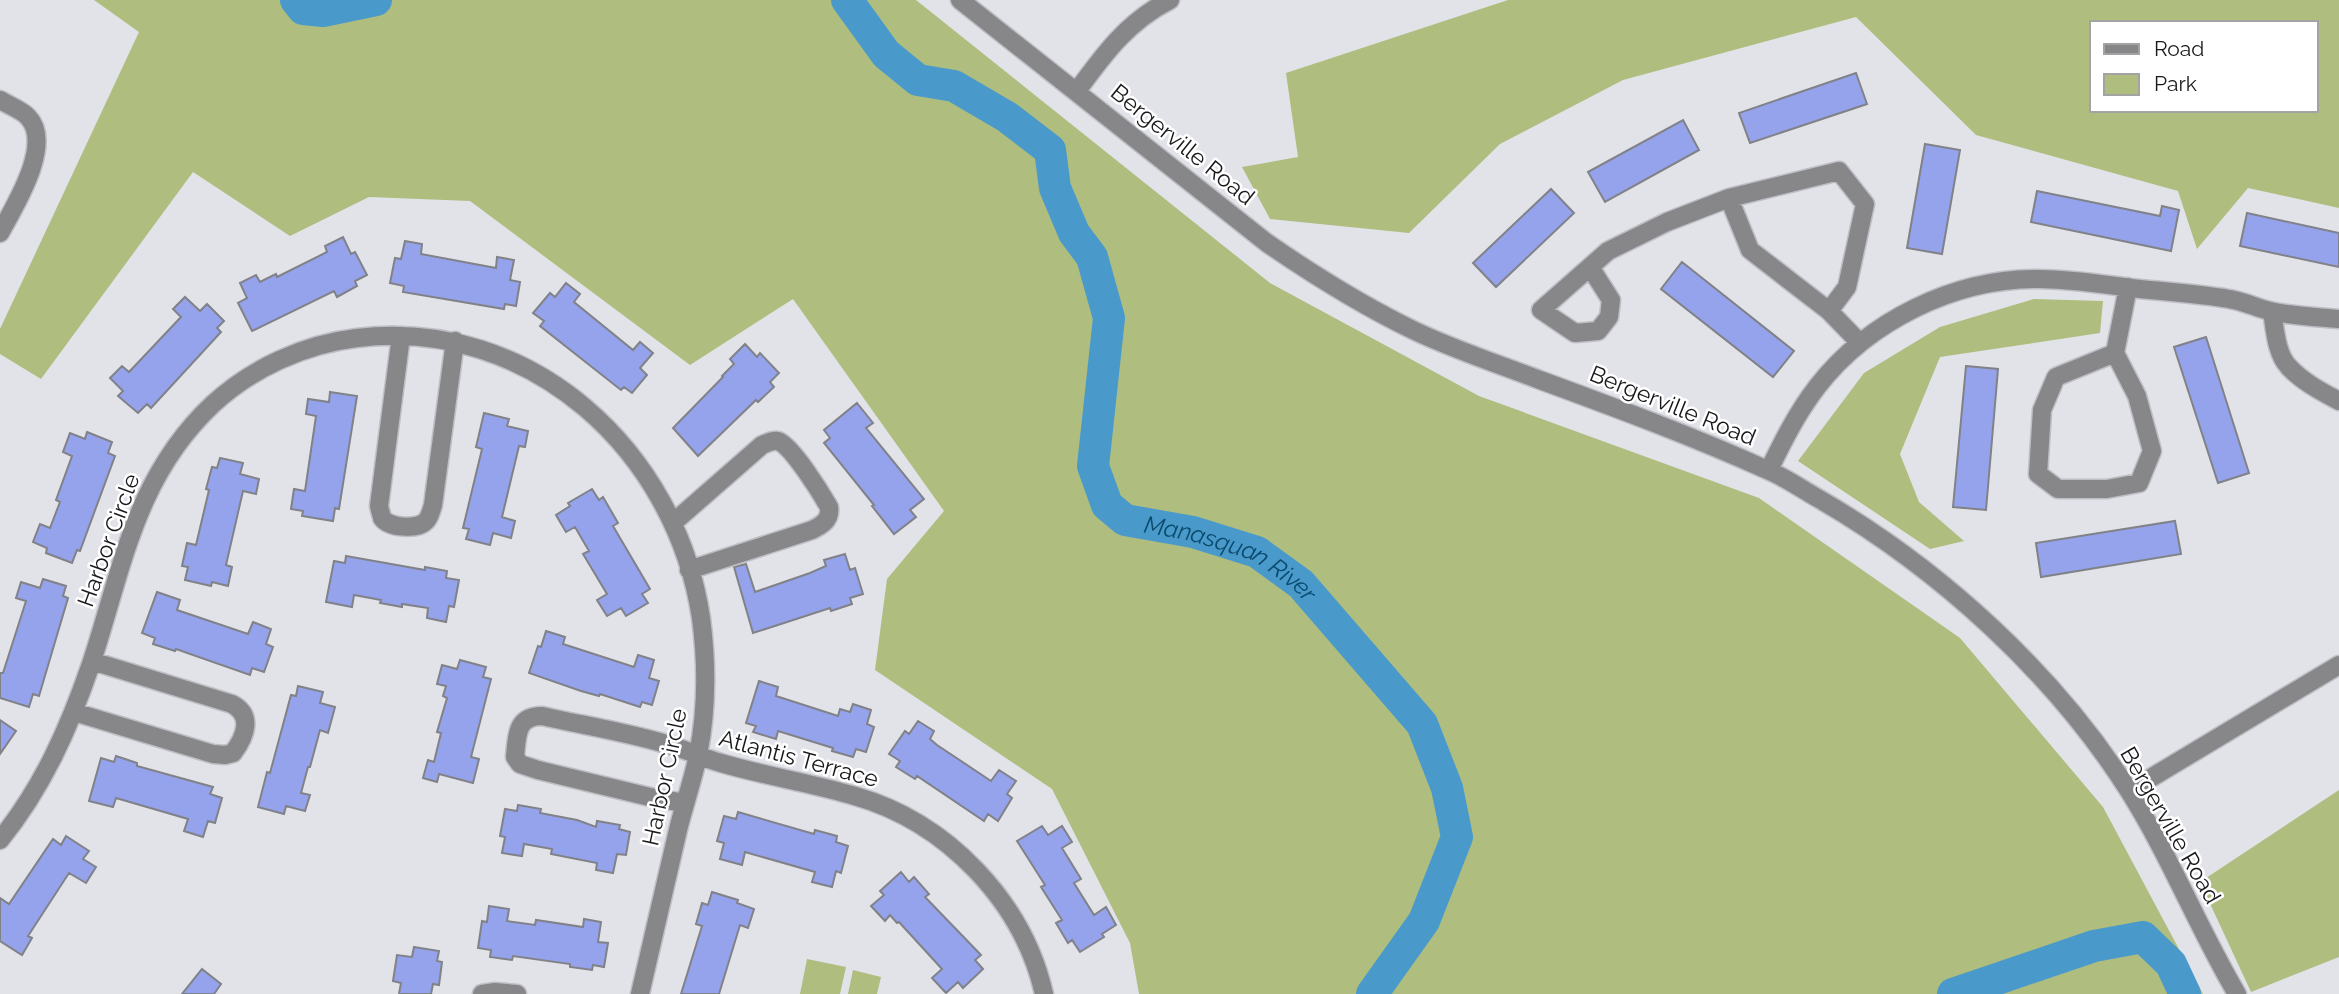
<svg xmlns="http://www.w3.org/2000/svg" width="2339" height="994" font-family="Raleway,sans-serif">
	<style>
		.green { fill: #afbd7f; fill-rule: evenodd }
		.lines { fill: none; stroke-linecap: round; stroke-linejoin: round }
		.river { stroke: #499acb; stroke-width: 32 }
		.building { fill: #94a3ec; stroke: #818288; stroke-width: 2 }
		.minor-casing { stroke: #bdbfc4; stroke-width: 21 }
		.minor { stroke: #87878a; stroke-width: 18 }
		.labels { text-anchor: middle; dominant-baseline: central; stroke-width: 5; stroke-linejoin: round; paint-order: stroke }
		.street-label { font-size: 23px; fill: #19191c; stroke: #fff }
		.water-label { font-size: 24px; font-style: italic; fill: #0a4b6d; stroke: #fff }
	</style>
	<rect width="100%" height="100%" fill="#e1e3e9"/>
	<path class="green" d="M94 0H916L1270 283 1479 396 1759 498 1960 638 2103 807 2203 994H1139L1130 943 1052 789 875 670 887 579 944 511 793 299 690 365 470 201 369 197 290 236 193 172 41 379 0 354V329L139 32Z
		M1508 0H2339V208L2248 188 2197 249 2178 191 1976 135 1856 17 1623 80 1500 144 1409 233 1270 219 1242 167 1298 157 1286 73ZM2092 23H2316V110H2092Z
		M2034 299 2103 301 2100 333 1940 357 1900 454 1919 502 1964 541 1930 549 1798 461 1864 373 1940 327Z
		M2339 790V957L2251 992 2200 882Z
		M807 959 846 967 840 994H800Z
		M853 970 881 977 877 994H848Z"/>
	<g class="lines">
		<g class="river">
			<path d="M296 0 303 9 323 11 376 0"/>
			<path id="s1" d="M847 0 886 54 918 80 954 86 1007 117 1050 150 1055 188 1074 233 1092 257 1109 318 1093 466 1107 505 1125 520 1193 532 1257 552 1301 584 1422 724 1447 788 1457 837 1424 921 1372 994"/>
			<path d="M1953 994 2094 946 2143 937 2171 964 2185 994"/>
		</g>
	</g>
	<path class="building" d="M1856 73 1867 104 1750 143 1739 113Z
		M1683 120 1699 150 1605 202 1588 172Z
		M1925 144 1960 150 1942 254 1907 248Z
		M1551 189 1574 213 1496 287 1473 263Z
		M2037 191 2160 216 2162 206 2179 210 2171 251 2031 222Z
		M2247 213 2339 233V267L2240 246Z
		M343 237 351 254 355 252 367 275 355 281 357 286 337 297 334 291 252 331 238 303 247 298 240 283 256 275 260 282 276 274 277 277 327 252 325 246Z
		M405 241 422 244 421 254 496 268 497 257 514 260 510 280 520 282 516 306 505 304 504 309 403 292 404 286 390 283 395 258 401 259Z
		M1682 262 1794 351 1773 377 1661 289Z
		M566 283 580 294 574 302 633 350 640 342 653 353 640 368 647 375 632 393 624 387 621 390 540 326 544 321 533 313 550 293 555 297Z
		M185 297 200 311 207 304 224 321 217 328 221 332 151 408 147 404 138 413 118 396 123 391 110 378 122 366 129 372 181 317 173 309Z
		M2206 337 2249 473 2218 483 2174 347Z
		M745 344 757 357 760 353 779 373 770 382 774 387 758 402 756 400 698 456 673 428 723 377 722 376 734 364 730 359Z
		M1966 366 1998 369 1986 510 1953 507Z
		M330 392 357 396 339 509 335 508 333 521 302 516 303 511 291 509 294 489 305 491 316 416 306 414 308 399 329 402Z
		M857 403 873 423 866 428 924 499 910 510 916 517 894 534 872 506 874 505 824 443 830 438 824 430Z
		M484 413 509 419 507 426 528 431 525 447 519 446 502 517 515 521 511 538 493 533 490 545 466 539 469 529 463 528 482 449 476 447Z
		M87 432 112 442 108 453 115 456 80 551 77 550 72 563 46 553 47 548 33 542 40 524 50 528 60 502 56 500 72 456 63 452 70 433 85 439Z
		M220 458 243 463 240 474 259 479 256 494 243 491 226 565 232 567 228 586 212 582 211 586 185 580 188 567 182 566 187 543 196 545 209 490 206 489 212 467 217 468Z
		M592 489 599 500 603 497 618 523 613 526 650 589 642 594 648 603 626 616 621 608 607 616 597 600 607 594 583 554 589 551 575 527 566 532 556 515 570 506 568 503Z
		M2175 521 2181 554 2041 577 2036 543Z
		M845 554 850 570 855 568 863 594 850 598 852 604 831 611 830 608 753 633 734 567 746 564 755 592 810 573 826 566 824 560Z
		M346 556 425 570V567L447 571 446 578 459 580 454 607 449 606 446 622 427 618 428 608 402 604V607L380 603 381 600 354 595 352 607 326 602 334 561 345 563Z
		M43 579 66 586 63 596 68 598 39 696 33 694 29 707 0 698V673H3L26 601 16 598 21 582 40 588Z
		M157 592 180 600 177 610 248 634 253 622 271 629 266 644 273 647 264 672 252 668 250 675 176 649 175 651 153 644 155 638 142 633Z
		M546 631 565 637 563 644 634 667 638 655 654 660 649 678 659 681 652 705 642 702 640 707 600 694 599 696 581 691 529 673 538 646 541 647Z
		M460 660 486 667 483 677 491 679 471 757 479 759 473 783 439 774 437 782 423 778 428 760 434 762 441 733 437 732 447 698 443 696 446 686 437 684 442 665 457 669Z
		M759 681 778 687 776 696 838 716 840 709 850 712 853 704 871 710 867 724 874 727 866 752 856 749 853 757 832 751 833 748 778 731 776 739 753 732 756 726 746 723Z
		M298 686 323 692 320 703 335 707 328 733 320 730 310 767H308L301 793 310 795 305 811 286 806 284 814 258 807 267 772 270 773 291 695 296 696Z
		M0 720 16 731 0 754Z
		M918 721 934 731 930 739 937 745 991 781 999 770 1016 781 1007 794 1012 798 998 821 988 814 984 821 917 776 915 779 896 767 900 761 889 754 905 731 909 734Z
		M116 756 137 763V766L213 787 210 794 222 798 215 823 208 821 203 837 184 831 188 819 116 798 113 807 89 801 101 758 114 762Z
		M518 805 541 809 540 813 577 820 596 827 597 821 620 825 619 829 630 832 626 855 617 854 613 873 596 870 597 863 551 854 552 849 524 844 522 856 502 853 505 837 500 836 505 809 517 811Z
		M738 812 814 834 815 830 837 836 836 842 848 846 841 873 836 871 832 887 812 882 815 872 745 852 742 865 720 859 724 843 717 841 724 816 736 819Z
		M1042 826 1048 835 1062 826 1072 842 1062 848 1081 879 1074 883 1094 915 1106 907 1116 925 1102 934 1104 937 1080 952 1072 940 1068 943 1056 923 1062 920 1041 887 1045 885 1017 841Z
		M66 836 89 851 83 859 96 867 86 883 69 873 28 936 32 938 22 955 0 941V898L9 904 53 839 61 845Z
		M901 872 909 882 914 877 929 894 925 897 981 955 975 960 983 969 963 988 958 982 946 993 932 978 942 969 899 922 897 923 890 915 885 921 871 906 884 895 880 891Z
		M712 892 738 900 737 903 754 909 748 928 740 925 719 994H681L702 926 696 924 702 903 708 905Z
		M489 906 509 909 507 921 535 925 536 920 583 927 584 919 601 922 598 942 608 943 604 967 593 965 592 970 570 967V964L513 956 512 960 490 957 491 950 478 948 482 921 487 922Z
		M414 947 439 951 437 961 442 962 439 985 433 984 431 994H399L401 983 393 981 397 955 412 957Z
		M202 969 221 984 214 994H182Z"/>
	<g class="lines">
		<defs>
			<path id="minor" d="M960 0 1267 243C1315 276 1363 306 1415 331 1455 350 1498 364 1540 380 1616 408 1692 436 1765 469 1785 477 1803 490 1821 500 1941 570 2055 674 2129 791 2170 856 2198 928 2237 994
				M1077 91C1104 54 1128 21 1170 0
				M0 100C8 105 22 110 28 117 54 144 14 207 0 233
				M1590 267 1611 300 1609 317 1598 331 1575 333 1541 310 1608 251 1667 222 1729 198
				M1829 311 1847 287 1865 204 1839 171 1729 198 1750 250 1829 311 1860 343
				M2272 312C2275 328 2276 353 2288 366 2301 381 2322 392 2339 401
				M401 336 379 506C379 507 382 517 382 518 389 528 418 530 426 521 430 517 431 511 433 505L455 341
				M2115 353 2056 377 2042 410 2038 474 2058 489H2107L2139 483 2152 451 2137 396 2115 353 2128 287
				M1769 470C1783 441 1797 413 1817 387 1868 321 1955 278 2039 279 2073 279 2106 285 2140 289 2169 292 2200 294 2229 299 2243 301 2257 308 2270 311 2292 316 2317 317 2339 319
				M674 522 762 445C767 443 773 440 778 441 792 446 821 493 829 507 831 520 822 525 812 530L689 570
				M74 712 213 754 225 755 233 753C246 736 253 715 232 704L92 661
				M2129 791 2339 665
				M685 803 654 798 538 770 520 764 515 757C517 736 516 716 542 716 586 726 633 733 676 747 691 752 706 759 721 763 765 776 811 783 855 796 946 822 1023 901 1044 994
				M0 840C43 787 69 728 91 664 123 567 135 477 213 404 252 368 305 344 357 338 531 317 676 451 701 618 707 663 707 710 698 755 693 780 684 805 678 830 666 884 653 939 640 994
				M482 994 495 992 517 994"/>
		</defs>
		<use href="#minor" class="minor-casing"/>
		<use href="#minor" class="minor"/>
	</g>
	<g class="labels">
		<g class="street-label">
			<text transform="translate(1183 144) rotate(39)">Bergerville Road</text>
			<text transform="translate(1673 405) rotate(22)">Bergerville Road</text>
			<text transform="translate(108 540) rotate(-70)">Harbor Circle</text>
			<text transform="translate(799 758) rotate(15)">Atlantis Terrace</text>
			<text transform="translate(664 777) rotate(-78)">Harbor Circle</text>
			<text transform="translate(2171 825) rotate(60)">Bergerville Road</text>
		</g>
		<g class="water-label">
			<text stroke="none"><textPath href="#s1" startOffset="768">Manasquan River</textPath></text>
		</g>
	</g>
	<rect x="2090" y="21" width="228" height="91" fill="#ffffff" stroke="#a3a3a4" stroke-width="2"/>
	<rect x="2104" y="44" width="35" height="10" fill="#87878a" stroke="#a3a3a4" stroke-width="2"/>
	<text x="2154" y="56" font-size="21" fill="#19191c">Road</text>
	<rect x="2104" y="74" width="35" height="21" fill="#afbd7f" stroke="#a3a3a4" stroke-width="2"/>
	<text x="2154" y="91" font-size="21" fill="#19191c">Park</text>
</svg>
